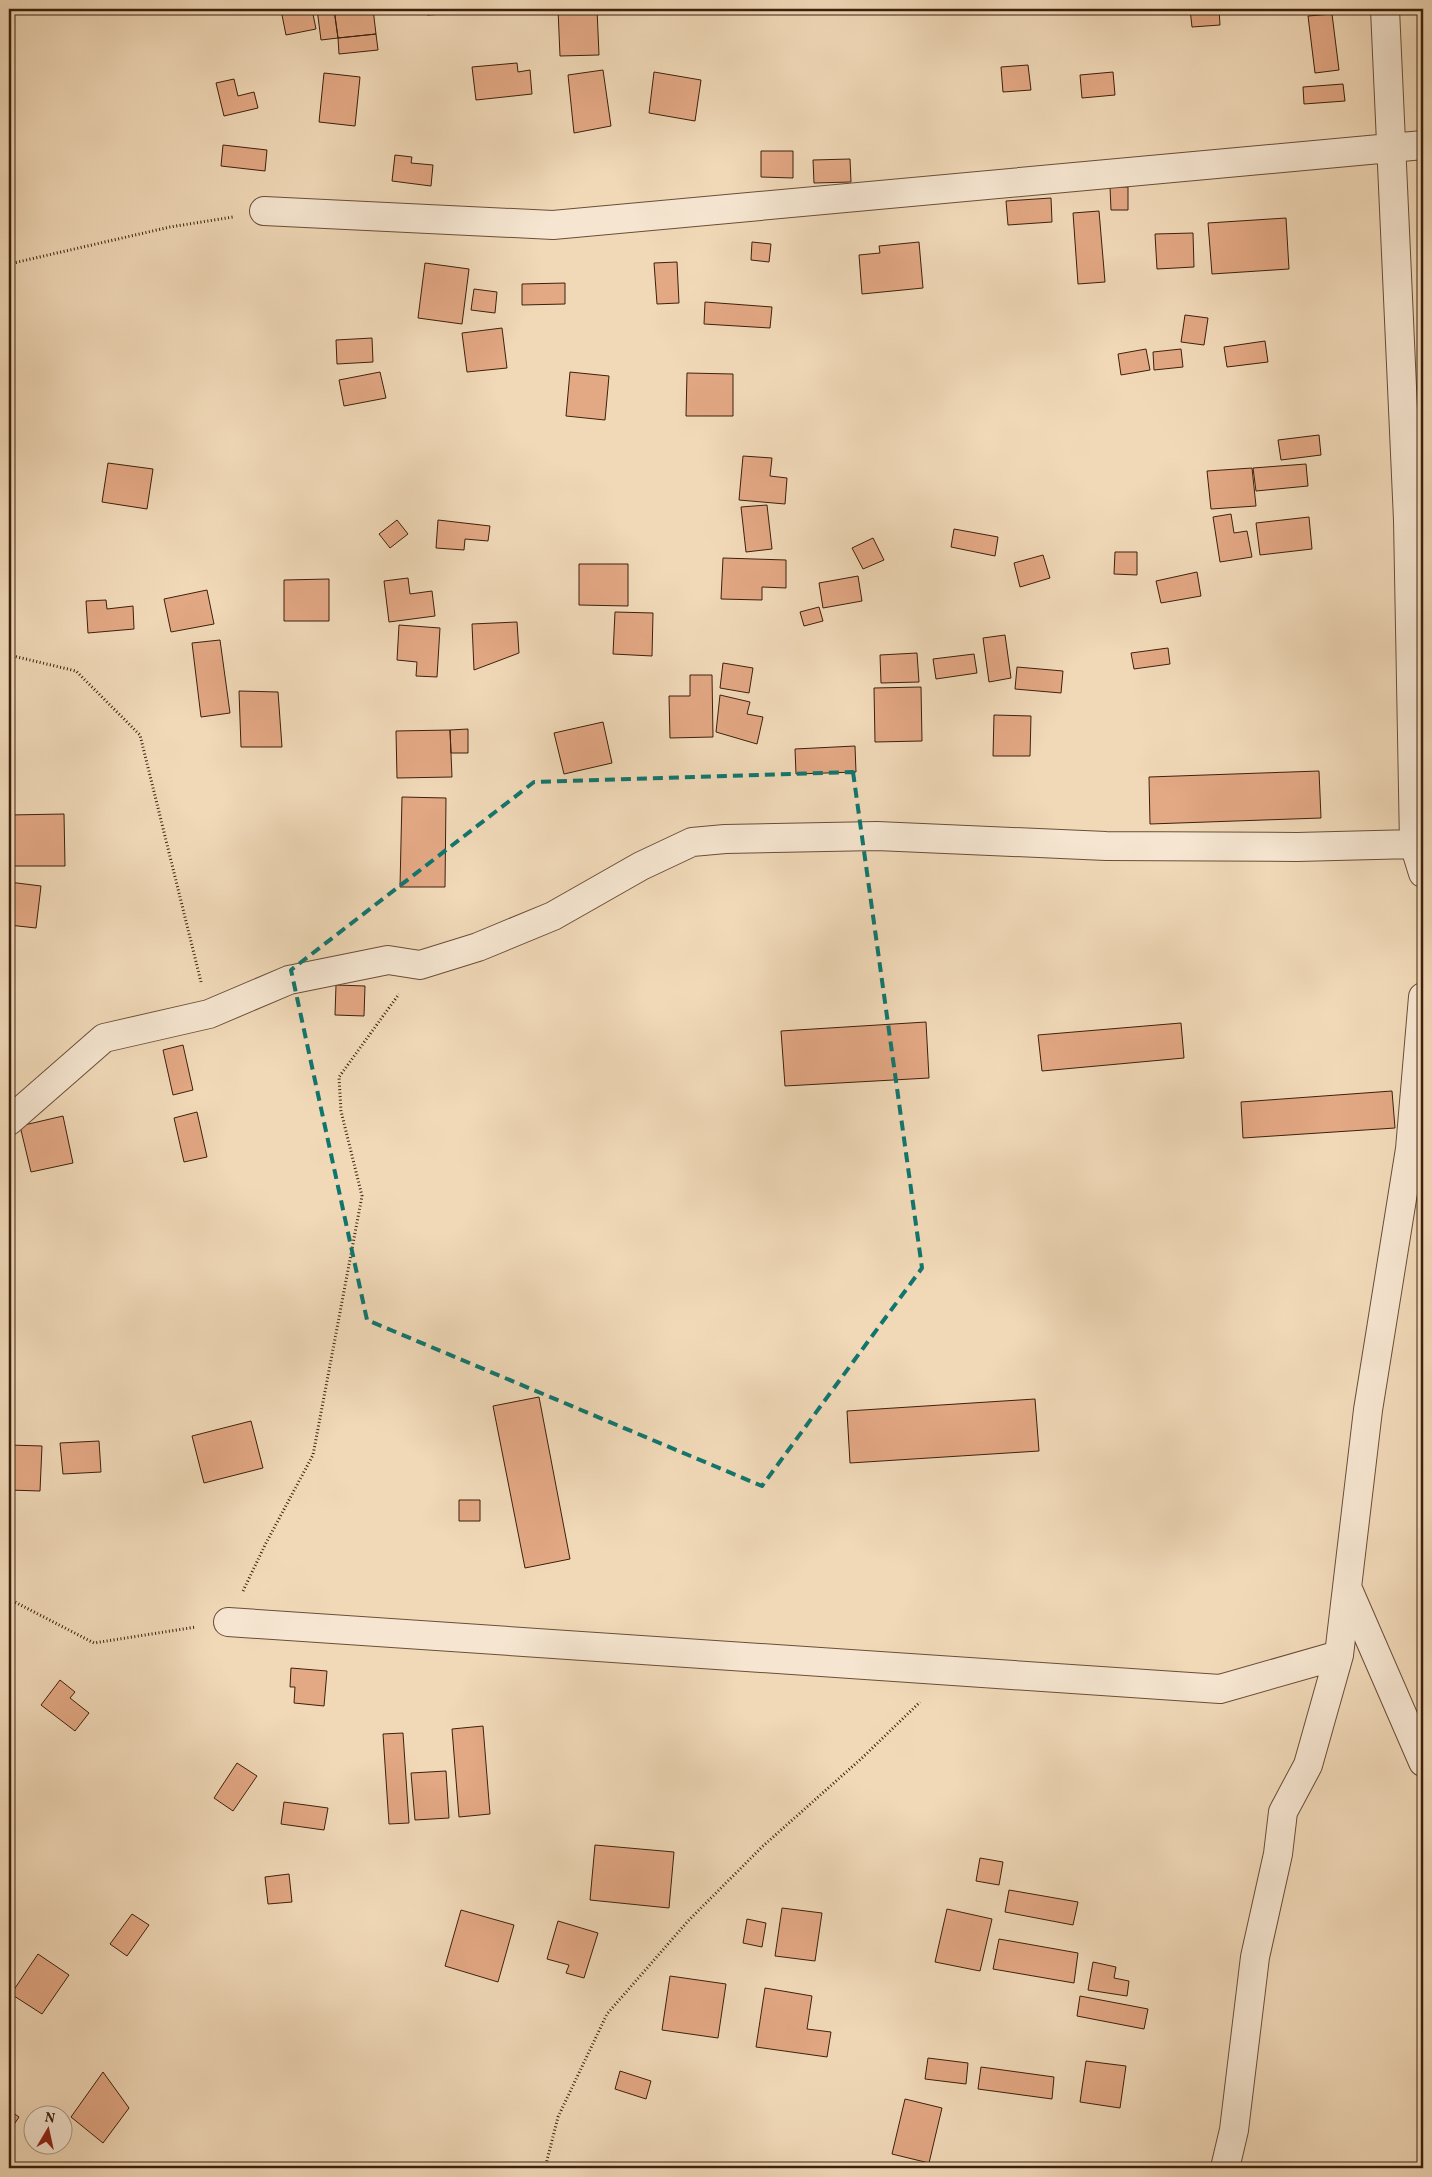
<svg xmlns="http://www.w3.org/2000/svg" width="1432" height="2177" font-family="Vollkorn,serif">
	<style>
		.building { fill: #e3a884; stroke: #3d200c }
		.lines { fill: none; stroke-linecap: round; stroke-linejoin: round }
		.minor-casing { stroke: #6a4e37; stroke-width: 30 }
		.path { stroke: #3d200c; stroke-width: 3; stroke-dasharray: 1 2.5; stroke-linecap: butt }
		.minor { stroke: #f6e6d1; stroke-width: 28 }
		.marked { fill: none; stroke: #0f766e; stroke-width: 4; stroke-dasharray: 10 6; stroke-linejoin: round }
	</style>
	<rect width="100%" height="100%" fill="#f1d9b8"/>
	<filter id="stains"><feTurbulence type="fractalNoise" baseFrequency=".004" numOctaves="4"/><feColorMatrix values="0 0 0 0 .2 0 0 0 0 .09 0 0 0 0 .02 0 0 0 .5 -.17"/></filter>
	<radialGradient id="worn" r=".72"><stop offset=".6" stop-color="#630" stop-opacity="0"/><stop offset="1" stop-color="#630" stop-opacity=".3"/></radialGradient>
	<path class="building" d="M285 9H312L316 29 286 35 281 10Z
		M317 9H334L338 38 321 40Z
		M334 9H373L376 34 338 38Z
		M427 9H444L445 14 427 15Z
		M558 9H597L599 55 560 56Z
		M1190 9H1219L1220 25 1192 27Z
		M1332 14 1339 70 1315 73 1308 16Z
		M376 34 378 50 339 54 338 38Z
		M517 63 518 72 530 70 532 94 476 100 472 67Z
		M1028 65 1031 90 1003 92 1001 67Z
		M603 70 611 126 574 133 568 75Z
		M654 72 701 80 695 121 649 113Z
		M1113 72 1115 95 1082 98 1080 75Z
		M324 73 360 77 355 126 319 122Z
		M234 79 238 96 254 92 258 108 224 116 216 83Z
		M1343 84 1345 101 1304 104 1303 87Z
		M223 145 267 150 265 171 221 166Z
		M761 151H793V178L761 177Z
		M395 155 412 157 411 163 433 165 431 186 392 181Z
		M850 159 851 182 814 183 813 160Z
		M1110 187H1128V210H1111Z
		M1051 198 1052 222 1008 225 1006 201Z
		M1099 211 1105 282 1078 284 1073 213Z
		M1286 218 1289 269 1212 274 1208 223Z
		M1193 233 1194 267 1157 269 1155 234Z
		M752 242 771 244 769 262 751 260Z
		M919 242 923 288 862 294 859 255 880 253 879 246Z
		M677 262 679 303 657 304 654 263Z
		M425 263 469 269 462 324 418 318Z
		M565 283V304L522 305V284Z
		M474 289 497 292 495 313 471 310Z
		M705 302 772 307 770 328 704 324Z
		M1185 315 1208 318 1204 345 1181 342Z
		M502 328 507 368 467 372 462 333Z
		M372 338 373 362 337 364 336 340Z
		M1265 341 1268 362 1227 367 1224 347Z
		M1146 349 1150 370 1121 375 1118 354Z
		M1181 349 1183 367 1154 370 1153 352Z
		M380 372 386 398 344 406 339 380Z
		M570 372 609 376 605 420 566 416Z
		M687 373 733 374V416H686Z
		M1319 435 1321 455 1281 460 1278 440Z
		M743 456 772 458 770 476 787 478 785 504 739 500Z
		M108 463 153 469 147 509 102 502Z
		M1306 464 1308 486 1256 491 1253 468Z
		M1252 468 1256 506 1211 509 1207 471Z
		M767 505 772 549 746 552 741 507Z
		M1231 514 1234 533 1247 531 1252 557 1220 562 1213 517Z
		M1309 517 1312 549 1260 555 1256 523Z
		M397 520 408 534 390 548 379 534Z
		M438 520 490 526 488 541 465 539 464 550 436 548Z
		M954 529 998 537 995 556 951 547Z
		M873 538 884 560 863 569 852 548Z
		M1115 552H1137V575L1114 574Z
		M1043 555 1050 578 1020 587 1014 563Z
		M723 558 786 560V588L762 587V600L721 599Z
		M579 564H628V606L579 605Z
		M1197 572 1201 596 1161 603 1156 581Z
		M858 576 862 601 823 608 819 583Z
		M408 578 410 594 432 591 435 616 389 622 384 581Z
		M329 579V621H284V580Z
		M207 590 214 624 171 632 164 599Z
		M106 600 107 609 133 606 134 629 88 633 86 601Z
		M819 607 823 621 804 626 800 612Z
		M615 612 653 613 652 656 613 654Z
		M517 622 519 653 474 670 472 624Z
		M399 625 440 628 437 677 416 676 417 662 397 660Z
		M1005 635 1011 678 989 682 983 638Z
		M220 640 230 713 201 717 192 643Z
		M1168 648 1170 664 1134 669 1131 653Z
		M917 653 919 682 881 683 880 655Z
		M974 654 977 673 936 679 933 659Z
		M723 663 753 668 749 693 720 688Z
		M1017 667 1063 671 1061 693 1015 689Z
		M690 675H712L713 737 670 738 669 696H690Z
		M921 687 922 741 875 742 874 688Z
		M239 691 278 692 282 747H241Z
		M720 695 750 702 747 714 763 717 757 744 716 732Z
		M994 715 1031 716 1030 756H993Z
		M603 722 612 763 564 774 554 733Z
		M468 729V753H451L450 730Z
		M450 730 452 777 397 778 396 731Z
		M855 746 856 772 796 774 795 749Z
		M1319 771 1321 818 1150 824 1149 777Z
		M402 797 446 798 445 887H400Z
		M64 814 65 866H9V815Z
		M9 882 41 886 36 928 9 925Z
		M336 985 365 986 364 1016 335 1015Z
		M926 1022 929 1078 785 1086 781 1031Z
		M1181 1023 1184 1058 1042 1071 1038 1035Z
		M183 1045 193 1090 173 1095 163 1050Z
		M1392 1091 1395 1128 1243 1138 1241 1102Z
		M197 1112 207 1157 184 1162 174 1118Z
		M63 1116 73 1163 31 1172 20 1126Z
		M539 1397 570 1559 525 1568 493 1406Z
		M1035 1399 1039 1451 850 1463 847 1411Z
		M251 1421 263 1468 204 1483 192 1436Z
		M99 1441 101 1472 63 1474 60 1443Z
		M9 1445 42 1446 40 1491 9 1490Z
		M459 1500H480V1521H459Z
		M291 1668 327 1671 324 1706 294 1703 295 1687H290Z
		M60 1680 75 1692 70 1698 89 1713 75 1731 41 1705Z
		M483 1726 490 1814 459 1817 452 1729Z
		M403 1733 409 1823 389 1824 383 1734Z
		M237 1763 257 1776 233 1811 214 1798Z
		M446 1771 449 1818 415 1820 411 1773Z
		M284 1802 328 1808 324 1830 281 1824Z
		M595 1845 674 1852 669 1908 590 1900Z
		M980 1858 1003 1862 999 1885 976 1881Z
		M289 1874 292 1902 268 1904 265 1877Z
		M1009 1890 1078 1902 1073 1925 1005 1912Z
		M782 1908 822 1913 815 1961 775 1956Z
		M947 1909 992 1919 980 1971 935 1962Z
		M461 1910 514 1925 498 1982 445 1966Z
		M132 1914 149 1925 127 1956 110 1944Z
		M747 1919 766 1923 762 1947 743 1943Z
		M558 1921 598 1933 584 1978 566 1973 569 1965 547 1959Z
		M999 1939 1078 1953 1074 1983 993 1969Z
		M38 1954 69 1975 42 2014 11 1994Z
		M1093 1962 1116 1967 1114 1978 1129 1981 1127 1996 1088 1990Z
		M670 1976 726 1984 718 2038 662 2030Z
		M765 1988 812 1996 807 2029 831 2032 827 2057 756 2047Z
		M1080 1996 1148 2009 1144 2029 1077 2016Z
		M928 2058 968 2063 966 2084 925 2079Z
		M1086 2061 1126 2066 1120 2108 1080 2102Z
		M981 2067 1054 2077 1052 2099 978 2089Z
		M620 2071 651 2081 646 2099 615 2089Z
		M103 2072 129 2108 103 2143 71 2117Z
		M905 2099 942 2108 929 2163 892 2154Z
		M9 2110 19 2117 9 2132Z"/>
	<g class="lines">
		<defs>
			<path id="minor" d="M1385 9 1408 520 1414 844 1423 873
				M264 211 553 225 1423 145
				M9 1121 104 1038 209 1014 289 980 388 960 420 965 478 947 553 916 641 866 692 842 725 839 877 836 1106 846 1297 847 1414 844
				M1347 1587 1423 1762
				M228 1622 1220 1689 1339 1655
				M1225 2168 1234 2130 1255 1957 1278 1854 1283 1812 1308 1765 1339 1655 1368 1410 1410 1149 1423 997"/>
		</defs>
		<use href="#minor" class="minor-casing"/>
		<path class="path" d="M9 264 170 227 233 217
			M9 655 76 671 140 735 201 982
			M243 1591 265 1545 313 1455 362 1196 341 1111 339 1077 399 994
			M9 1599 94 1643 196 1627
			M545 2168 558 2117 607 2014 688 1921 763 1846 862 1758 920 1702"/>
		<use href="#minor" class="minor"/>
	</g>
	<path class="marked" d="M853 772 922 1268 762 1486 367 1320 291 970 534 782Z"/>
	<rect width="1432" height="2177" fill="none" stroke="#f1d9b8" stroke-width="30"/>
	<rect x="10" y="10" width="1412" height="2157" fill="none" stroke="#3d200c" stroke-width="2.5"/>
	<rect x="15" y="15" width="1402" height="2147" fill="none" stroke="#3d200c"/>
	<g transform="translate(48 2130) rotate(9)"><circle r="24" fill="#f6e6d1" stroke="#ac9782"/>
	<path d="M0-4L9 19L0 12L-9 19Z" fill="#8f2418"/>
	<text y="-8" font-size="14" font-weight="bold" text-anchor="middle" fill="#3d200c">N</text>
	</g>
	<rect width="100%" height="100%" filter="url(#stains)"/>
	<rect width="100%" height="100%" fill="url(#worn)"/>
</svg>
